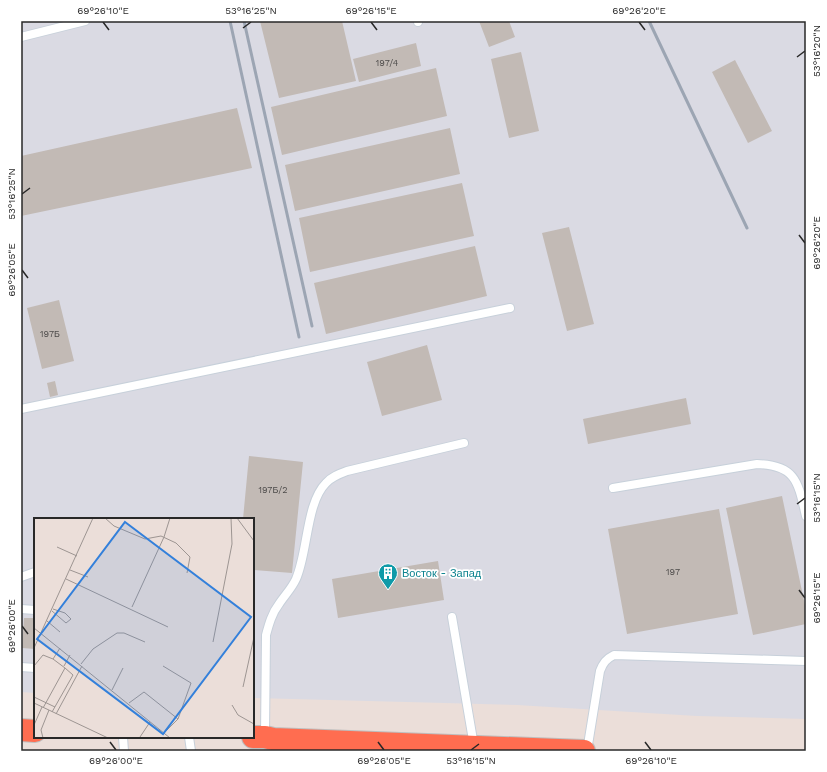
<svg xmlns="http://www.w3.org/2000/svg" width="827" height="772" font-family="'Work Sans',sans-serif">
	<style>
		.industrial { fill: #dadae3 }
		.building { fill: #c2bab5 }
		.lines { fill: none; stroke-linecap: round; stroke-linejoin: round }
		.lane-casing { stroke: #c7d0da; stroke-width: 10 }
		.highway-casing { stroke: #bebebe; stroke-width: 24 }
		.lane { stroke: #fff; stroke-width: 8 }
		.highway { stroke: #ff6d50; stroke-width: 22 }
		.rail { stroke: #9ca5b3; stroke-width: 3 }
		.ticks { fill: none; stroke: #282828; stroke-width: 1.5 }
		.labels { text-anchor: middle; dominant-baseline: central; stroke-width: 3.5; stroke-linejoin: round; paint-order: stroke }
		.number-label { font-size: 9px; fill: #4e4c4b }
		.culture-label { font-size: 11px; fill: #0d838f; stroke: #fff; text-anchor: start }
		.inset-road { fill: none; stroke: #9d9592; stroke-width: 1 }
		.view { fill: #3380db; fill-opacity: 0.15; stroke: #3380db; stroke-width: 2 }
		.inset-edge { fill: none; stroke: #282828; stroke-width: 2 }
		.neatline { fill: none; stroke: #282828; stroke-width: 1.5 }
		.ticks-label { font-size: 10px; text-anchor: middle; fill: #282828 }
	</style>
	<rect width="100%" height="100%" fill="#ebded9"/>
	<path class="industrial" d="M21 21H806V719L697 716 517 705 253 698V519H35V693L21 692Z"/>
	<path class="building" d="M260 21H342L356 81 279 98Z
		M479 21H509L515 37 489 47Z
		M416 43 421 66 359 82 353 59Z
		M521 52 539 131 509 138 491 59Z
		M735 60 772 131 748 143 712 72Z
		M436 68 447 116 282 155 271 107Z
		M237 108 252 168 21 216V156Z
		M450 128 460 174 295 211 285 165Z
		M462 183 474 236 310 272 299 218Z
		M569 227 594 324 567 331 542 233Z
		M475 246 487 296 326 334 314 283Z
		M59 300 74 361 42 369 27 308Z
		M427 345 442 400 382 416 367 362Z
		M55 381 58 395 50 397 47 383Z
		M686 398 691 424 588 444 583 419Z
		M249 456 303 462 292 573 253 570V519H243Z
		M782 496 806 610V624L753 635 726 508Z
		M719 509 738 614 627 634 608 529Z
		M438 561 444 600 338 618 332 579Z
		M24 618H35V649L22 648Z"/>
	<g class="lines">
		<defs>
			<path id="lane" d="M418 21V22
				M21 37 85 21
				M21 409 510 308
				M613 488 757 464C796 465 798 482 806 516
				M21 577 35 572
				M21 609 35 610
				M452 617 474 746
				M21 667 35 668
				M265 736 266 635C269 624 272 613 279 604 285 595 292 588 296 579 308 552 306 503 326 483 331 477 339 474 347 471L464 443
				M123 737 124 751
				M189 737 191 751
				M587 751 600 671C603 663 606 659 614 655L806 661"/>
			<path id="highway" d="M21 730 35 731
				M253 737H265L273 739 584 751"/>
		</defs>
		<use href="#lane" class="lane-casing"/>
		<use href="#highway" class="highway-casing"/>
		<use href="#lane" class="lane"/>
		<use href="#highway" class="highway"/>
		<path class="rail" d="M230 21 299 337
			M244 21 312 326
			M649 21 747 228"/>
	</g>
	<path class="ticks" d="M103 22 109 30M371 22 377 30M639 22 645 30M243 28 251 22M797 57 805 51M22 194 30 188M799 235 805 243M22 270 28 278M797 504 805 498M799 590 805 598M22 626 28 634M110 742 116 750M378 742 384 750M645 742 651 750M471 750 479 744"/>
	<defs>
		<symbol id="building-pin" viewBox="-11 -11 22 30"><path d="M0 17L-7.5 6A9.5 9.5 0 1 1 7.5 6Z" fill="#0f9aa8" stroke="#fff"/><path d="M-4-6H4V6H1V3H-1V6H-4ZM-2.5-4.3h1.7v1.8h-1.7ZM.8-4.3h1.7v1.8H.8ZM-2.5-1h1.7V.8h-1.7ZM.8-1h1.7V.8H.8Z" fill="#fff"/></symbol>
	</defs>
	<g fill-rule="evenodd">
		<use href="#building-pin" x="377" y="562" width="22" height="30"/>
	</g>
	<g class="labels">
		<g class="number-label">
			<text x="387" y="63">197/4</text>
			<text x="50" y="334">197Б</text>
			<text x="273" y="490">197Б/2</text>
			<text x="673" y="572">197</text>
		</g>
		<g class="culture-label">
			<text x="402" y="573">Восток - Запад</text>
		</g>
	</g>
	<g transform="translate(34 518)">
		<rect width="220" height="220" fill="#ebded9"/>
		<path class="inset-road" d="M71 0 80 8 111 21 127 18 142 25 156 39 153 55M203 0 220 23M23 29 43 38M36 52 54 59M32 61 134 109M98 89 130 19 136 0M18 93 32 105 37 101 31 95 19 91M13 103 26 114M0 110 136 220M179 124 198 26 197 0M0 130 59 0M47 146 59 131 83 115H90L111 124M0 148 9 137 19 141 26 130M30 148 36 137M129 148 157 165 144 201M209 169 220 119M78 172 89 150M0 179 21 189M0 185 74 220M95 185 110 174 144 201 130 215M198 187 204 197 220 206M9 190 31 150 19 141M18 194 39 157 31 150M22 196 48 148M0 207 8 189M106 219 116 204M9 220 7 212 15 192"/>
		<path class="view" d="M91 4 217 99 129 216 3 121Z"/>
		<rect width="220" height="220" class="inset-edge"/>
	</g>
	<rect width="827" height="772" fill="none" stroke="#ffffff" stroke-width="44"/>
	<rect x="22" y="22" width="783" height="728" class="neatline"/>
	<g class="ticks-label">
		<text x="103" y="14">69°26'10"E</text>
		<text x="251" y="14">53°16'25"N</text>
		<text x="371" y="14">69°26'15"E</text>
		<text x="639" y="14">69°26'20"E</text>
		<text transform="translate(816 51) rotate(-90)" y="4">53°16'20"N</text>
		<text transform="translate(11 194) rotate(-90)" y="4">53°16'25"N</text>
		<text transform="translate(816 243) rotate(-90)" y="4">69°26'20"E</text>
		<text transform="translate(11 270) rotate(-90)" y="4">69°26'05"E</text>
		<text transform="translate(816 498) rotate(-90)" y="4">53°16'15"N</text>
		<text transform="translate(816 598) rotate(-90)" y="4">69°26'15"E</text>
		<text transform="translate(11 626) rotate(-90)" y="4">69°26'00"E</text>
		<text x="116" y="764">69°26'00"E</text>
		<text x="384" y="764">69°26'05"E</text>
		<text x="471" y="764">53°16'15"N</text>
		<text x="651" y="764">69°26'10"E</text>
	</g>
</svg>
